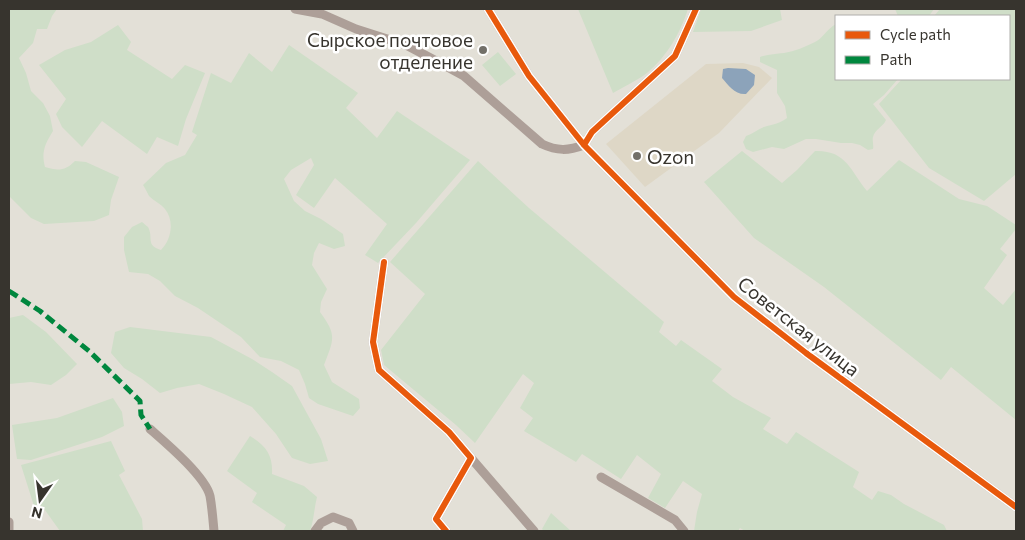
<svg xmlns="http://www.w3.org/2000/svg" width="1025" height="540" font-family="Commissioner,sans-serif">
	<style>
		.built { fill: #ded7c6 }
		.green { fill: #cfdec8 }
		.water { fill: #8ca3ba }
		.lines { fill: none; stroke-linecap: round; stroke-linejoin: round }
		.street { stroke: #ad9f98; stroke-width: 9 }
		.quiet { stroke: #00873e; stroke-width: 5; stroke-dasharray: 10 5; stroke-linecap: butt }
		.cycleway-casing { stroke: #fff; stroke-width: 9 }
		.cycleway { stroke: #e8590c; stroke-width: 6 }
		.poi-dot { fill: #737069; stroke: #fff; stroke-width: 2 }
		.labels { text-anchor: middle; dominant-baseline: central; stroke-width: 5; stroke-linejoin: round; paint-order: stroke }
		.poi-label { font-size: 19px; fill: #37342e; stroke: #fff; text-anchor: end }
		.street-label { font-size: 19px; fill: #37342e; stroke: #fff }
	</style>
	<rect width="100%" height="100%" fill="#e3e0d7"/>
	<path class="built" d="M743 63 759 67 772 78 719 133 645 187 606 144 706 64Z"/>
	<path class="green" d="M9 9H57L52 16 47 29H37L33 43 19 58 26 73 31 91 43 103 50 116 53 131C45 144 41 152 45 167 58 171 65 171 75 161L86 162 119 177 111 200 109 215 94 221 44 224 31 218 9 196Z
		M578 9H688C680 34 665 60 643 76 634 82 623 87 613 93Z
		M701 9H780L782 20 751 31 693 32Z
		M895 9H934L929 16H898Z
		M940 9H1016V174L984 201 929 168 879 104 901 80 905 79H1009V16H934Z
		M836 24V79H898L884 95 873 104 886 120C883 127 875 129 873 137 872 141 874 145 873 149L868 150 860 145 852 143H841L816 139H806L784 149 772 147 753 152 746 149 743 142 746 136C753 134 758 129 764 127 773 124 779 124 787 118L785 106 777 93V70L760 62V57C769 54 776 54 784 53 795 51 805 47 815 42 822 39 827 29 836 24Z
		M118 25 131 42 127 50 172 79 185 65 205 73 186 119 178 146 157 137 147 154 102 121 82 147 62 127 56 114 66 99 39 65 65 50 91 42Z
		M289 45 358 93 346 108 377 138 397 111 470 160 416 223 378 263 365 255 387 224 335 178 314 208 296 195 314 165 311 158 291 170 284 179 294 201 305 211 321 219 343 234 345 246 334 249 319 243 314 253 312 265 327 289 321 302 320 312C337 335 334 339 324 365L332 382 359 399 360 408 353 416 318 404 309 398 305 384 299 370 281 361 260 357 241 337 198 308 175 296 160 281 148 274 129 272 124 250V237L132 227 142 222C142 222 148 227 148 227 154 238 145 245 161 250 171 240 175 222 165 209 161 204 154 201 149 196 147 192 145 188 143 185L166 163 185 155 197 135 192 132 211 73 231 83 249 53 272 72Z
		M498 52 516 74 500 86 482 65Z
		M742 151 782 183 797 170 815 151C846 150 850 170 867 191L899 160 959 199 987 206 1016 225V229L1000 249 1007 255 984 288 1003 305 1016 289V420L951 367 941 380 824 287 754 238 704 182Z
		M478 161 529 208 664 322 659 332 676 346 681 340 722 369 712 381 733 397 771 418 763 429 787 444 796 432 859 472 853 487 872 500 878 491 891 495 904 504 944 525 947 531H745L740 528 738 531H694L697 512 702 494 683 481 665 508 648 498 661 474 637 455 621 479 582 454 576 462 524 431 533 418 520 408 534 383 523 374 475 443 456 425 384 365 381 350 425 294 390 262Z
		M23 315 46 332 77 364 66 375 51 385 31 382 9 384V318Z
		M130 327 211 337 252 359 272 372 292 386 321 439 328 461 310 464 292 458 276 434 252 407 224 394 199 384 177 388 160 393 142 379 124 368 111 353 115 332Z
		M113 398 122 412 124 426 102 437 31 460 17 459 12 425 57 418Z
		M250 436C266 446 273 455 272 474L304 486 317 497C314 509 314 520 310 531H283L286 525 252 502 257 493 227 471Z
		M111 441 125 471 119 475 142 519 143 531H60L42 506H34L21 465Z
		M551 513 571 531H544L542 529Z"/>
	<path class="water" d="M728 68 746 69 755 75 754 85 746 94C735 95 728 85 722 78L723 69Z"/>
	<g class="lines">
		<path class="street" d="M295 9 322 14 356 29 406 45 442 64 464 76 542 144C557 151 568 151 584 145
			M488 9 529 76 584 145 734 297 806 353 1016 507
			M584 145 592 132 675 56 696 9
			M384 262 373 342 379 370 449 432 471 458 436 519 446 531
			M150 429C166 443 205 476 210 496 212 507 213 520 214 531
			M471 458 534 531
			M601 477 675 520 684 531
			M9 522V531
			M315 531 321 523 333 517 349 523 353 531"/>
		<path class="quiet" d="M9 291 40 311 89 351 140 401 141 415 150 429"/>
		<defs>
			<path id="cycleway" d="M488 9 529 76 584 145 734 297 806 353 1016 507
				M584 145 592 132 675 56 696 9
				M384 262 373 342 379 370 449 432 471 458 436 519 446 531"/>
		</defs>
		<use href="#cycleway" class="cycleway-casing"/>
		<use href="#cycleway" class="cycleway"/>
	</g>
	<g class="poi-dot">
		<circle cx="483" cy="50" r="5"/>
		<circle cx="637" cy="156" r="5"/>
	</g>
	<g class="labels">
		<g class="poi-label">
			<text x="473" y="39">Сырское почтовое<tspan x="473" dy="22">отделение</tspan></text>
			<text x="647" y="156" text-anchor="start">Ozon</text>
		</g>
		<g class="street-label">
			<text transform="translate(799 326) rotate(38)">Советская улица</text>
		</g>
	</g>
	<rect width="1025" height="540" fill="none" stroke="#37342e" stroke-width="20"/>
	<rect x="835" y="15" width="175" height="65" fill="#ffffff" stroke="#afaeab"/>
	<rect x="845" y="31" width="25" height="8" fill="#e8590c" stroke="#afaeab"/>
	<text x="880" y="40" font-size="15" fill="#37342e">Cycle path</text>
	<rect x="845" y="56" width="25" height="8" fill="#00873e" stroke="#afaeab"/>
	<text x="880" y="65" font-size="15" fill="#37342e">Path</text>
	<g transform="translate(40 500) rotate(194)" stroke="#ffffff" stroke-width="4" paint-order="stroke">
	<path d="M0-4L9 19L0 12L-9 19Z" fill="#37342e"/>
	<text y="-8" font-size="14" font-weight="bold" text-anchor="middle" fill="#37342e">N</text>
	</g>
</svg>
